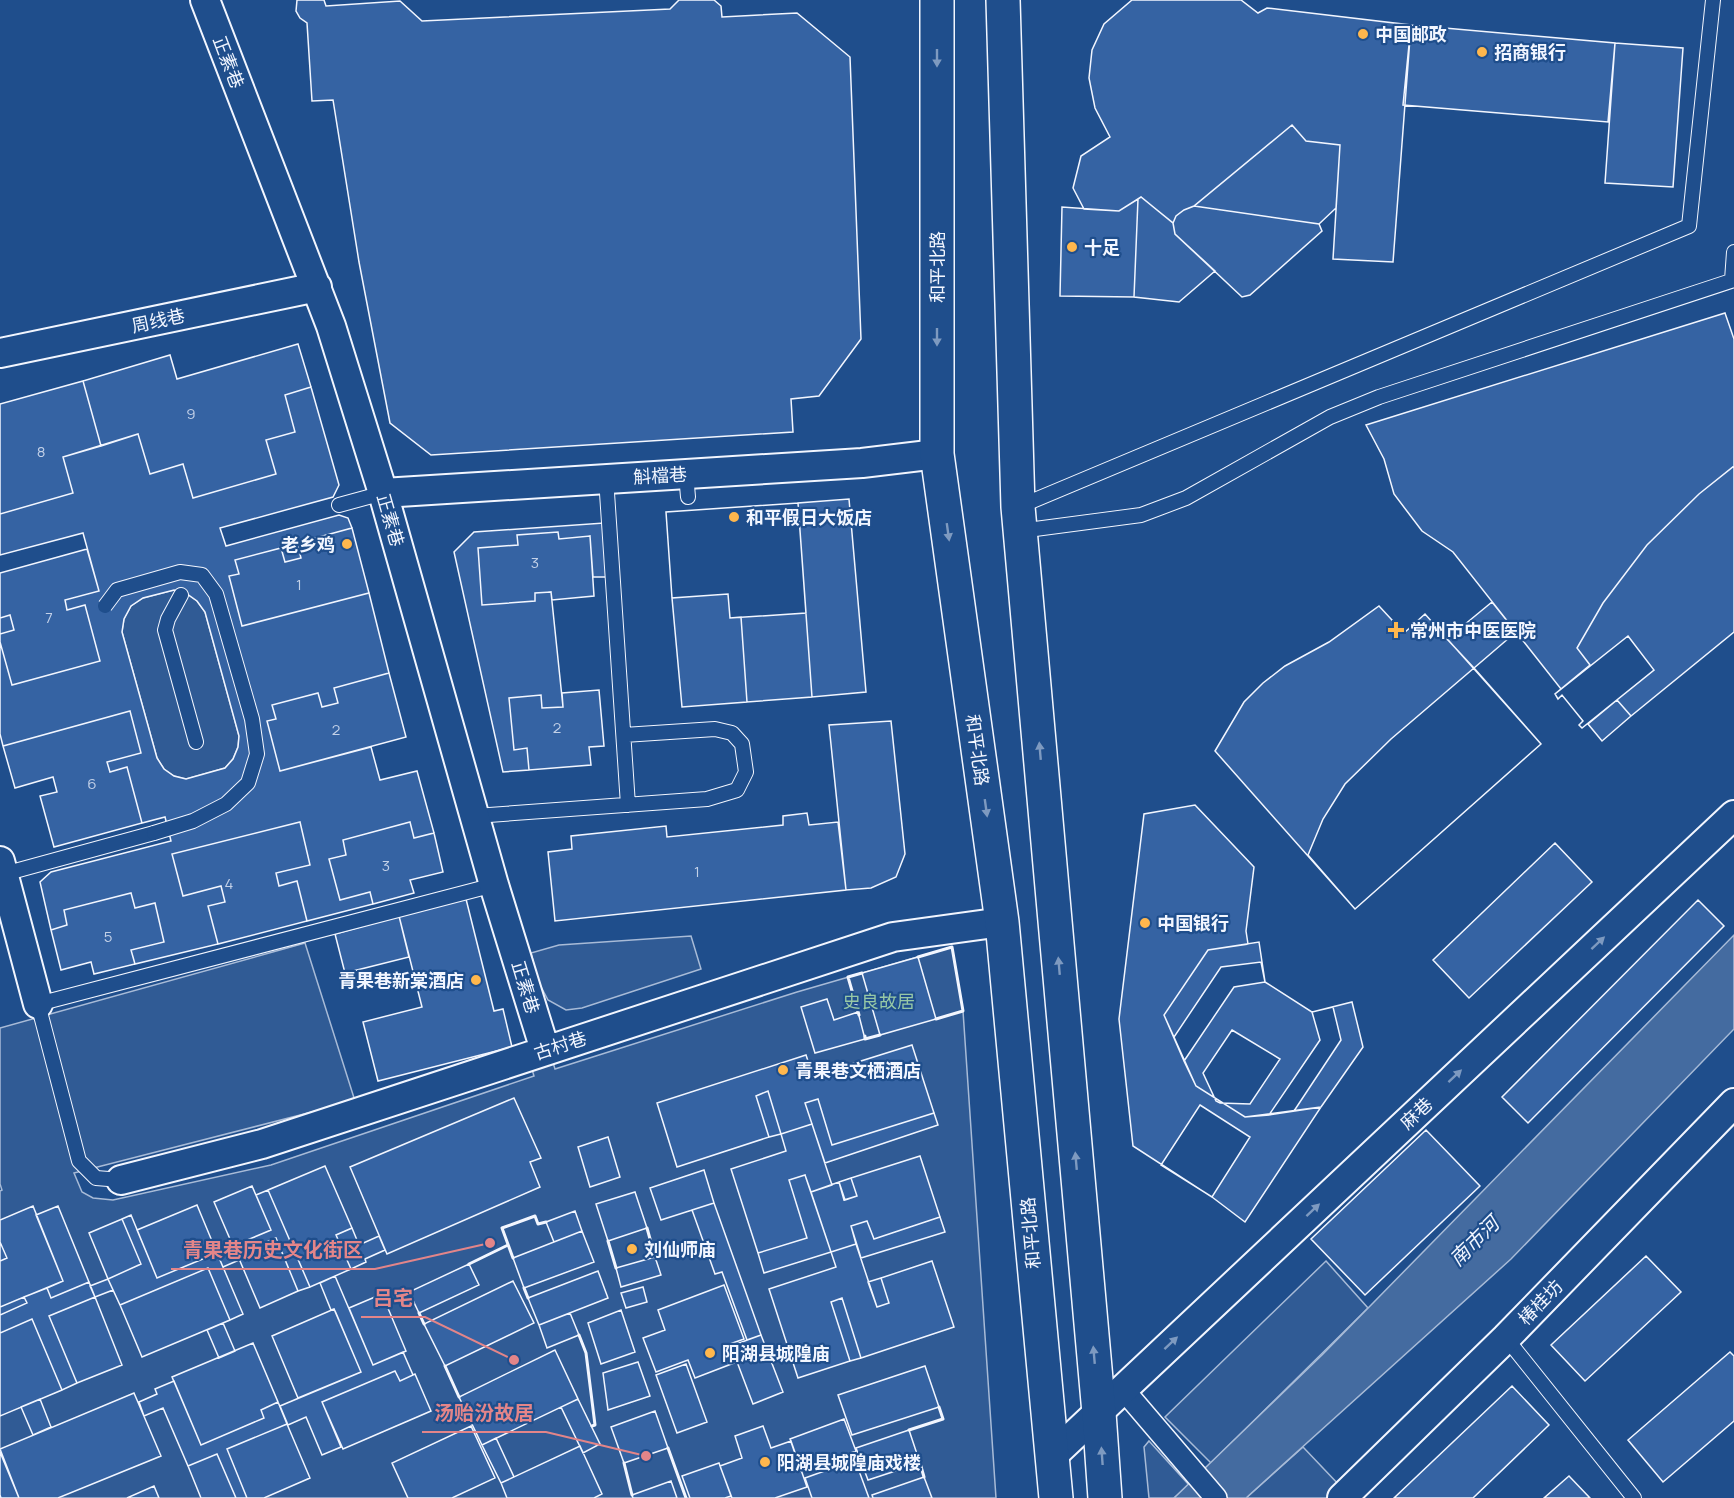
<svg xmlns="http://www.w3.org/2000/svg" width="1734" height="1498" font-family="Manrope,'Noto Sans SC',sans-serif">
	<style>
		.built { fill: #305b95; stroke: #a8bbd7; stroke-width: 1.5 }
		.water { fill: #446ba0; stroke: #a8bbd7; stroke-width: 1.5 }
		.building { fill: #3563a3; stroke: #f2f6ff; stroke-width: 1.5; fill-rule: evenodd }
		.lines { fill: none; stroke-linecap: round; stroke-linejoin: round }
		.service-casing { stroke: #f2f6ff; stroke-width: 16 }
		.pedestrian-casing { stroke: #f2f6ff; stroke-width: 24 }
		.minor-casing { stroke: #f2f6ff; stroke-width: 32 }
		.primary-casing { stroke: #f2f6ff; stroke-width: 36 }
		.service { stroke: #1f4e8c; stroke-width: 14 }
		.pedestrian { stroke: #1f4e8c; stroke-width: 21 }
		.minor { stroke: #1f4e8c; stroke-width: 28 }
		.primary { stroke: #1f4e8c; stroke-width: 33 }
		.service-bridge-casing { stroke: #f2f6ff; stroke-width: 16; stroke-linecap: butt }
		.service-bridge { stroke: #1f4e8c; stroke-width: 14 }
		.wall { stroke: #f2f6ff; stroke-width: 3 }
		.oneway { fill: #7e9ac0 }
		.poi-dot { fill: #ffb74d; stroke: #1f4e8c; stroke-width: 2 }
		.labels { text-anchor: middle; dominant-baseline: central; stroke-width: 4.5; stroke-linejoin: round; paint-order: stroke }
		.number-label { font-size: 15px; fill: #c3d1e8 }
		.poi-label { font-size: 18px; font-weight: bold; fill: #f2f6ff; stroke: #1f4e8c; text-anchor: start }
		.street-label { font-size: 18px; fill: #f2f6ff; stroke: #1f4e8c }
		.park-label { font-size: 18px; fill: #97c8a6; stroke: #1f4e8c }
		.water-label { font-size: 20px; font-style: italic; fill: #f2f6ff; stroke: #1f4e8c }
		.leader { fill: none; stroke: #e38589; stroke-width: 2 }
		.callout-dot { fill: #e38589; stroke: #1f4e8c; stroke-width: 2 }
		.callout-label { font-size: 20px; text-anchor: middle; font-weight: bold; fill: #e38589; stroke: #1f4e8c; stroke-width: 4.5; stroke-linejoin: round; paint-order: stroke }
	</style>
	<rect width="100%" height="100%" fill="#1f4e8c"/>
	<path class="built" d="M174 590 187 594 197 601 205 612 239 736 238 747 233 759 225 768 186 779 174 776 164 769 157 758 122 632 124 619 131 606 143 598Z
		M691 936 701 969 582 1008 566 1010 548 1000 538 981 531 953 559 945Z
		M305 943 355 1101 74 1173 82 1192 93 1198 113 1200 271 1165 534 1076 528 1056 549 1049 555 1069 797 992 952 947 963 1011 996 1498H0V1191L2 1190 0 1184V1028Z
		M1326 1261 1368 1308 1211 1463 1165 1417Z
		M1149 1441 1189 1485 1174 1498H1149L1144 1447Z
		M1303 1447 1341 1487 1330 1498H1246Z"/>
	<path class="water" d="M1734 935V1029L1511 1259 1246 1498H1174L1322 1355Z"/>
	<path class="building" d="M297 0H324L326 6 400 1 422 21 670 9 679 0H714L721 6 722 17 797 13 850 57 861 339 819 396 791 399 793 432 431 455 390 423 359 262 333 100 312 101 307 23 300 18 296 11Z
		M1132 0H1241L1258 13 1267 8 1411 25 1393 262 1333 259 1340 145 1306 141 1292 125 1194 206 1184 210 1176 216 1173 223 1141 197 1119 211 1084 209 1073 188 1081 156 1110 137 1095 108 1089 78 1092 50 1104 24Z
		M1411 25 1615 43 1608 122 1403 105Z
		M1615 43 1683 48 1673 187 1605 183Z
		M1292 125 1306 141 1340 145 1336 208 1319 224 1194 206Z
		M1141 197 1173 223 1175 234 1215 271 1179 302 1134 297 1138 199Z
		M1138 199 1134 297 1060 296 1062 207 1119 211Z
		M1194 206 1319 224 1322 231 1250 295 1242 297 1175 234 1173 223 1176 216 1184 210Z
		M1725 313 1734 339V466L1699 494 1647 545 1603 603 1577 648 1590 665 1561 689 1453 552 1422 531 1394 494 1384 459 1366 425Z
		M298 344 311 387 285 395 295 432 266 440 276 474 193 498 183 464 150 474 138 434 101 446 83 381 170 355 177 379Z
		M83 381 101 446 63 457 73 493 0 514V404Z
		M311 387 339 485 333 497 220 528 226 546 339 515 348 518 352 528 297 543 301 558 285 562 281 548 235 560 239 574 229 576 242 626 369 593 389 673 334 688 338 703 322 707 318 693 272 705 276 719 267 721 280 771 371 747 380 780 417 771 434 833 414 838 410 822 343 840 346 855 329 859 340 900 370 892 373 904 307 921 297 881 279 886 276 873 310 865 300 822 172 854 183 896 221 886 225 902 208 906 218 944 135 964 131 950 164 942 155 903 135 908 131 893 64 910 67 925 51 930 40 882 51 872 171 841 165 817 142 823 127 767 110 772 107 762 141 753 130 711 3 746 0 734V642L12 685 100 661 85 605 67 610 65 600 99 591 83 533 0 555V514L73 493 63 457 138 434 150 474 183 464 193 498 276 474 266 440 295 432 285 395ZM174 590 187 594 197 601 205 612 239 736 238 747 233 759 225 768 186 779 174 776 164 769 157 758 122 632 124 619 131 606 143 598Z
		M1734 466V632L1631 716 1617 700 1582 728 1579 725 1583 721 1562 695 1558 699 1555 694 1590 665 1577 648 1603 603 1647 545 1699 494Z
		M849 499 866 692 812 697 798 503Z
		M798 503 812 697 747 702 741 617 730 618 728 594 672 598 666 512Z
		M798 503 806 613 730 618 728 594 672 598 666 512Z
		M604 523 607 577H593L590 536 559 539 558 532 517 535 518 545 478 548 482 605 535 601V593L551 592 563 707 542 708 541 695 509 698 514 750 527 748 529 770 503 772 454 552 474 532Z
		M352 528 369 593 242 626 229 576 239 574 235 560 281 548 285 562 301 558 297 543Z
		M558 532 559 539 590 536 594 596 552 600 551 592 535 593V601L482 605 478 548 518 545 517 535Z
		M87 549 99 591 65 600 67 610 85 605 100 661 12 685 0 642V634L14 630 10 615 0 618V573Z
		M728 594 730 618 741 617 747 702 682 707 672 598Z
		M1492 602 1516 632 1474 668 1447 639Z
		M1379 606 1404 633 1425 614 1541 744 1355 909 1215 751 1244 702 1263 683 1285 666 1329 642Z
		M10 615 14 630 0 634V618Z
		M1628 636 1654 670 1582 728 1579 725 1583 721 1562 695 1558 699 1555 694Z
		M1474 668 1541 744 1355 909 1308 855 1323 819 1345 784 1391 739Z
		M389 673 406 737 280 771 267 721 276 719 272 705 318 693 322 707 338 703 334 688Z
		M599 690 604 746 589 747 591 765 529 770 527 748 514 750 509 698 541 695 542 708 563 707 562 693Z
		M1617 700 1631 716 1602 741 1588 724Z
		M130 711 141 753 107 762 110 772 127 767 142 823 54 847 40 796 57 792 53 777 15 788 3 746Z
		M891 721 905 854 896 877 871 888 846 890 829 725Z
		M1195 805 1254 867 1246 931 1248 944 1208 950 1164 1015 1196 1086 1245 1117 1321 1107 1245 1222 1212 1197 1133 1146 1119 1019 1144 814Z
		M807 813 809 825 838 822 846 890 555 921 548 852 572 849 571 836 666 826 667 837 783 825V816Z
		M300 822 310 865 276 873 279 886 297 881 307 921 218 944 208 906 225 902 221 886 183 896 172 854Z
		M410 822 414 838 434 833 443 872 410 880 414 893 373 904 370 892 340 900 329 859 346 855 343 840Z
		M1555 843 1592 882 1469 998 1433 960Z
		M131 893 135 908 155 903 164 942 131 950 135 964 94 974 91 962 61 970 51 930 67 925 64 910Z
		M466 899 494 1011 503 1009 512 1047 378 1081 363 1022 422 1007 399 916Z
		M1698 900 1724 926 1528 1123 1502 1097Z
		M399 916 409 957 345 973 335 934Z
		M1259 942 1265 982 1234 987 1184 1061 1164 1015 1208 950Z
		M918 957 936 1019 880 1035 862 973Z
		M1261 962 1265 982 1234 987 1184 1061 1174 1037 1221 967Z
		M1265 982 1312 1012 1320 1040 1269 1115 1245 1117 1196 1086 1184 1061 1234 987Z
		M827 999 834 1020 858 1012 865 1039 815 1053 801 1007Z
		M1352 1002 1363 1047 1321 1107 1269 1115 1320 1040 1312 1012Z
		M1333 1007 1341 1040 1294 1111 1269 1115 1320 1040 1312 1012Z
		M1232 1030 1280 1059 1250 1104 1220 1103 1216 1101 1203 1073Z
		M912 1045 934 1113 832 1145 818 1099 805 1103 812 1124 781 1134 768 1091 756 1096 769 1137 677 1167 657 1103 806 1055 813 1076Z
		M768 1091 781 1134 769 1137 756 1096Z
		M514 1098 541 1158 530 1162 540 1187 387 1254 350 1167Z
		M818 1099 832 1145 934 1113 938 1125 825 1163 805 1103Z
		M1200 1105 1250 1137 1212 1197 1161 1165Z
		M812 1124 832 1185 811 1192 805 1175 789 1180 807 1238 758 1253 731 1169 786 1151 781 1134Z
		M1426 1130 1480 1186 1365 1295 1311 1239Z
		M608 1137 620 1177 590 1187 578 1147Z
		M920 1156 940 1217 874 1239 867 1221 851 1226 856 1244 831 1252 811 1192 839 1182 844 1200 857 1196 851 1178Z
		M325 1166 352 1228 336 1235 351 1269 310 1287 268 1190Z
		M704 1170 714 1203 661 1220 650 1188Z
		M805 1175 831 1252 764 1273 758 1253 807 1238 789 1180Z
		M851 1178 857 1196 845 1200 839 1182Z
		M252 1186 271 1230 233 1246 214 1202Z
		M268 1190 310 1287 298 1291 276 1238 237 1254 233 1246 271 1230 256 1195Z
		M635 1192 647 1228 608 1241 596 1204Z
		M714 1203 761 1335 747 1340 722 1272 715 1274 692 1210Z
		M197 1205 217 1253 157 1278 137 1230Z
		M33 1206 63 1281 0 1307V1261L7 1258 0 1242V1220Z
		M58 1206 89 1282 51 1298 47 1288 63 1281 36 1215Z
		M575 1211 582 1231 554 1242 546 1222Z
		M131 1215 157 1278 217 1253 243 1314 230 1320 208 1268 120 1305 108 1279 141 1264 122 1219Z
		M940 1217 945 1232 861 1258 851 1226 867 1221 874 1239Z
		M122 1219 141 1264 108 1279 89 1233Z
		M352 1228 359 1245 379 1236 385 1250 365 1259 366 1262 351 1269 336 1235Z
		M582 1231 594 1262 524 1288 513 1258Z
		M276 1238 298 1291 260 1308 237 1254Z
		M0 1242 7 1258 0 1261Z
		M856 1244 877 1307 889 1303 881 1278 932 1261 954 1327 861 1358 842 1298 831 1302 850 1361 798 1378 769 1289 836 1267 831 1252Z
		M233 1246 239 1260 223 1267 217 1253Z
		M1646 1256 1681 1292 1585 1381 1551 1345Z
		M655 1257 661 1275 621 1287 616 1268Z
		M469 1264 479 1285 419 1313 409 1292Z
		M208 1268 230 1320 142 1357 120 1305Z
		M598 1271 608 1298 539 1325 528 1298Z
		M335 1276 373 1365 403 1352 413 1375 400 1381 395 1371 322 1402 341 1447 322 1455 306 1417 288 1425 280 1406 361 1372 336 1313 334 1309 331 1310 320 1283Z
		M881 1278 889 1303 877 1307 868 1282Z
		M108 1279 113 1290 95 1297 90 1286Z
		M513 1281 534 1323 445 1366 424 1324Z
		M89 1282 95 1297 49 1316 77 1383 62 1390 32 1319 0 1333V1315L27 1303 24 1297 47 1288 51 1298Z
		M724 1285 744 1339 727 1345 734 1363 695 1378 688 1360 656 1372 643 1338 665 1330 658 1310Z
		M643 1287 647 1302 626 1308 621 1293Z
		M382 1294 406 1351 373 1365 349 1308Z
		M24 1297 27 1303 0 1315V1307Z
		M95 1297 122 1365 77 1383 49 1316Z
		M842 1298 861 1358 850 1361 831 1302Z
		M334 1309 361 1372 298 1398 272 1336Z
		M621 1310 635 1352 601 1364 588 1323Z
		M570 1313 579 1335 547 1348 539 1325Z
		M32 1319 62 1390 0 1416V1333Z
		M223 1323 235 1351 219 1358 207 1330Z
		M761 1335 783 1392 753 1404 731 1346Z
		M253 1343 278 1402 261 1410 264 1418 201 1445 172 1377Z
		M555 1350 578 1399 482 1445 459 1397Z
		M1730 1352 1734 1356V1421L1663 1482 1628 1440Z
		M638 1362 650 1396 608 1410 603 1373Z
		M686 1364 707 1422 677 1433 656 1375Z
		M925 1366 939 1407 852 1435 838 1395Z
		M395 1371 400 1381 415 1374 431 1411 343 1449 322 1402Z
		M174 1381 201 1445 264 1418 261 1410 278 1402 287 1424 227 1449 247 1498H236L217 1454 188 1466 163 1408 144 1416 139 1402 157 1394 155 1389Z
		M1512 1386 1549 1425 1473 1498H1394Z
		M134 1393 161 1456 58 1498H19L0 1449Z
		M40 1399 51 1427 33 1435 21 1407Z
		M578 1399 600 1444 583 1453 561 1407Z
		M655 1411 668 1448 624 1463 611 1427Z
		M844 1419 856 1451 801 1471 790 1439Z
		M287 1424 310 1478 264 1498H247L227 1449Z
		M471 1426 495 1478 452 1498H408L392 1463Z
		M763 1426 771 1448 791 1441 807 1487 775 1498H732L720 1466 742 1458 735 1436Z
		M909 1430 920 1463 868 1480 856 1448Z
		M496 1438 514 1477 501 1483 482 1445Z
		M580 1446 602 1494 594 1498H507L501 1483Z
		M0 1452 19 1498H1L0 1495Z
		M217 1454 236 1498H201L188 1466Z
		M855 1460 869 1498H812L805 1478Z
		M719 1463 731 1496 725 1498H690L682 1476Z
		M1569 1476 1590 1498H1544Z
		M924 1477 932 1498H873L872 1495Z
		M671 1481 677 1498H633L632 1495Z
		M154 1486 159 1498H127Z"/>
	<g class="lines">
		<defs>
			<path id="service" d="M1732 280 1734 252
				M686 474 688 497
				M606 478 628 805
				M339 505 383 493
				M1018 507 1689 226 1713 0
				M1020 531 1141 515 1186 498 1330 417 1379 397 1734 280
				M181 595 168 619 165 630 196 742
				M475 816 707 799 737 790 746 772 742 744 732 733 715 729 624 735
				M4 874 154 833
				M121 1180 96 1178 79 1161 38 1004 494 885
				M1506 1338 1634 1498"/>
			<path id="pedestrian" d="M1122 1388 1216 1498"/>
			<path id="minor" d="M205 0 331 326 383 493 494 885 545 1050
				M0 353 317 287
				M383 493 862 463 937 454
				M0 861 38 1004
				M121 1180 262 1144 893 937 1002 922
				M1053 1455 1734 815
				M1342 1498 1506 1338 1734 1103"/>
			<path id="primary" d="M937 0V454L1002 922 1056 1498
				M1003 0 1018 507 1099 1413 1105 1498"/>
		</defs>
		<use href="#service" class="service-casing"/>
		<use href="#pedestrian" class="pedestrian-casing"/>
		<use href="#minor" class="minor-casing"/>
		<use href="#primary" class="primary-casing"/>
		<use href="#service" class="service"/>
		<use href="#pedestrian" class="pedestrian"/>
		<use href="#minor" class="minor"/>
		<use href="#primary" class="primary"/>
		<defs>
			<path id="service-bridge" d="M105 606 117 590 180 572 202 575 216 594 252 719 257 754 248 783 226 804 193 821 154 833"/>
		</defs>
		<use href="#service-bridge" class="service-bridge-casing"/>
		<use href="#service-bridge" class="service-bridge"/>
		<path class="wall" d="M918 957 952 947 963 1011 936 1019
			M859 1015 848 977 862 973
			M865 1036V1039L880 1035
			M647 1228 655 1257
			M608 1241 616 1268
			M513 1258 502 1228 535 1216 538 1224 546 1222
			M469 1264 508 1245
			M524 1288 528 1298
			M419 1313 424 1324
			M579 1335 586 1353 595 1425 592 1426
			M445 1366 459 1397
			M909 1430 943 1419 939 1407
			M668 1448 686 1498
			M624 1463 632 1495
			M920 1463 924 1477"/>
	</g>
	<defs><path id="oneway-solid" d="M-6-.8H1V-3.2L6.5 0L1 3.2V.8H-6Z" transform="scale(1.5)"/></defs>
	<g class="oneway">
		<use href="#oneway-solid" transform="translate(937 58) rotate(90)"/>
		<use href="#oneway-solid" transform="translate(937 337) rotate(90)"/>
		<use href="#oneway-solid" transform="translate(948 532) rotate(82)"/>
		<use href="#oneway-solid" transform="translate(1040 751) rotate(-95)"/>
		<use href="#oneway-solid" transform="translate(986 808) rotate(82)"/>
		<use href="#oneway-solid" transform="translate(1598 943) rotate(-43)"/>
		<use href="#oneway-solid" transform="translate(1059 966) rotate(-95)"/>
		<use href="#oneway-solid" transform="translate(1455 1076) rotate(-43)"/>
		<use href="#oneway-solid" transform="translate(1076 1161) rotate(-95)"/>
		<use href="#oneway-solid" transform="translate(1313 1210) rotate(-43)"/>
		<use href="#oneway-solid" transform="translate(1171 1343) rotate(-43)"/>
		<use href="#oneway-solid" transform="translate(1094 1355) rotate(-95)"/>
		<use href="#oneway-solid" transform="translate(1102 1456) rotate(-94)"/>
	</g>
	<g class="poi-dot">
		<circle cx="1363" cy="34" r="6"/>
		<circle cx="1482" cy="52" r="6"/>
		<circle cx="1072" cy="247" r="6"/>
		<circle cx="734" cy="517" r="6"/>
		<circle cx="347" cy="544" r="6"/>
		<path d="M1393 621h6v6h6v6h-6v6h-6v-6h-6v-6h6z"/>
		<circle cx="1145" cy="923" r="6"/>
		<circle cx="476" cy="980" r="6"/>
		<circle cx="783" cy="1070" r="6"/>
		<circle cx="632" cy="1249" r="6"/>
		<circle cx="710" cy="1353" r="6"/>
		<circle cx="765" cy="1462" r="6"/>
	</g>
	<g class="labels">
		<g class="number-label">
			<text x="191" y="413">9</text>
			<text x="41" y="451">8</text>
			<text x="535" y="562">3</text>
			<text x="299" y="584">1</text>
			<text x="49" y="617">7</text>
			<text x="557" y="727">2</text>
			<text x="336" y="729">2</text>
			<text x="92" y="783">6</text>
			<text x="386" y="865">3</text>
			<text x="697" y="871">1</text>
			<text x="229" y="883">4</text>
			<text x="108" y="936">5</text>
		</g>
		<g class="poi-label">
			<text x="1375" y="34">中国邮政</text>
			<text x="1494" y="52">招商银行</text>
			<text x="1084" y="247">十足</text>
			<text x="746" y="517">和平假日大饭店</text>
			<text x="335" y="544" text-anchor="end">老乡鸡</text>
			<text x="1410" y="630">常州市中医医院</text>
			<text x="1157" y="923">中国银行</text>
			<text x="464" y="980" text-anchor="end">青果巷新棠酒店</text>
			<text x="795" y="1070">青果巷文栖酒店</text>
			<text x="644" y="1249">刘仙师庙</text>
			<text x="722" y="1353">阳湖县城隍庙</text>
			<text x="777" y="1462">阳湖县城隍庙戏楼</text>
		</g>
		<g class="street-label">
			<text transform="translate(229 62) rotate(69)">正素巷</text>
			<text transform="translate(937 267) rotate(-90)">和平北路</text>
			<text transform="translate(158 320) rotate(-12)">周线巷</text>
			<text transform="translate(660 475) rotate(-3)">斛檔巷</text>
			<text transform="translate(391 520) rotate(74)">正素巷</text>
			<text transform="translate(978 750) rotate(82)">和平北路</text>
			<text transform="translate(526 987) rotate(73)">正素巷</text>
			<text transform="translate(560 1045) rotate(-18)">古村巷</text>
			<text transform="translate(1416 1113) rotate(-43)">麻巷</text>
			<text transform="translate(1030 1233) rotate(-95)">和平北路</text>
			<text transform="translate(1540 1302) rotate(-46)">椿桂坊</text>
		</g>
		<g class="park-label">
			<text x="879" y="1001">史良故居</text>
		</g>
		<g class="water-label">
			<text transform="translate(1474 1241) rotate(-45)">南市河</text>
		</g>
	</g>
	<path class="leader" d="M490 1243L375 1269H171M514 1360L425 1317H361M646 1456L546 1432H422"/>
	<g class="callout-dot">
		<circle cx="490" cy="1243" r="6"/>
		<circle cx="514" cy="1360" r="6"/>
		<circle cx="646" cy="1456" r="6"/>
	</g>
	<g class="callout-label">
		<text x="273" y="1257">青果巷历史文化街区</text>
		<text x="393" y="1305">吕宅</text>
		<text x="484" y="1420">汤贻汾故居</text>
	</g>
</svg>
